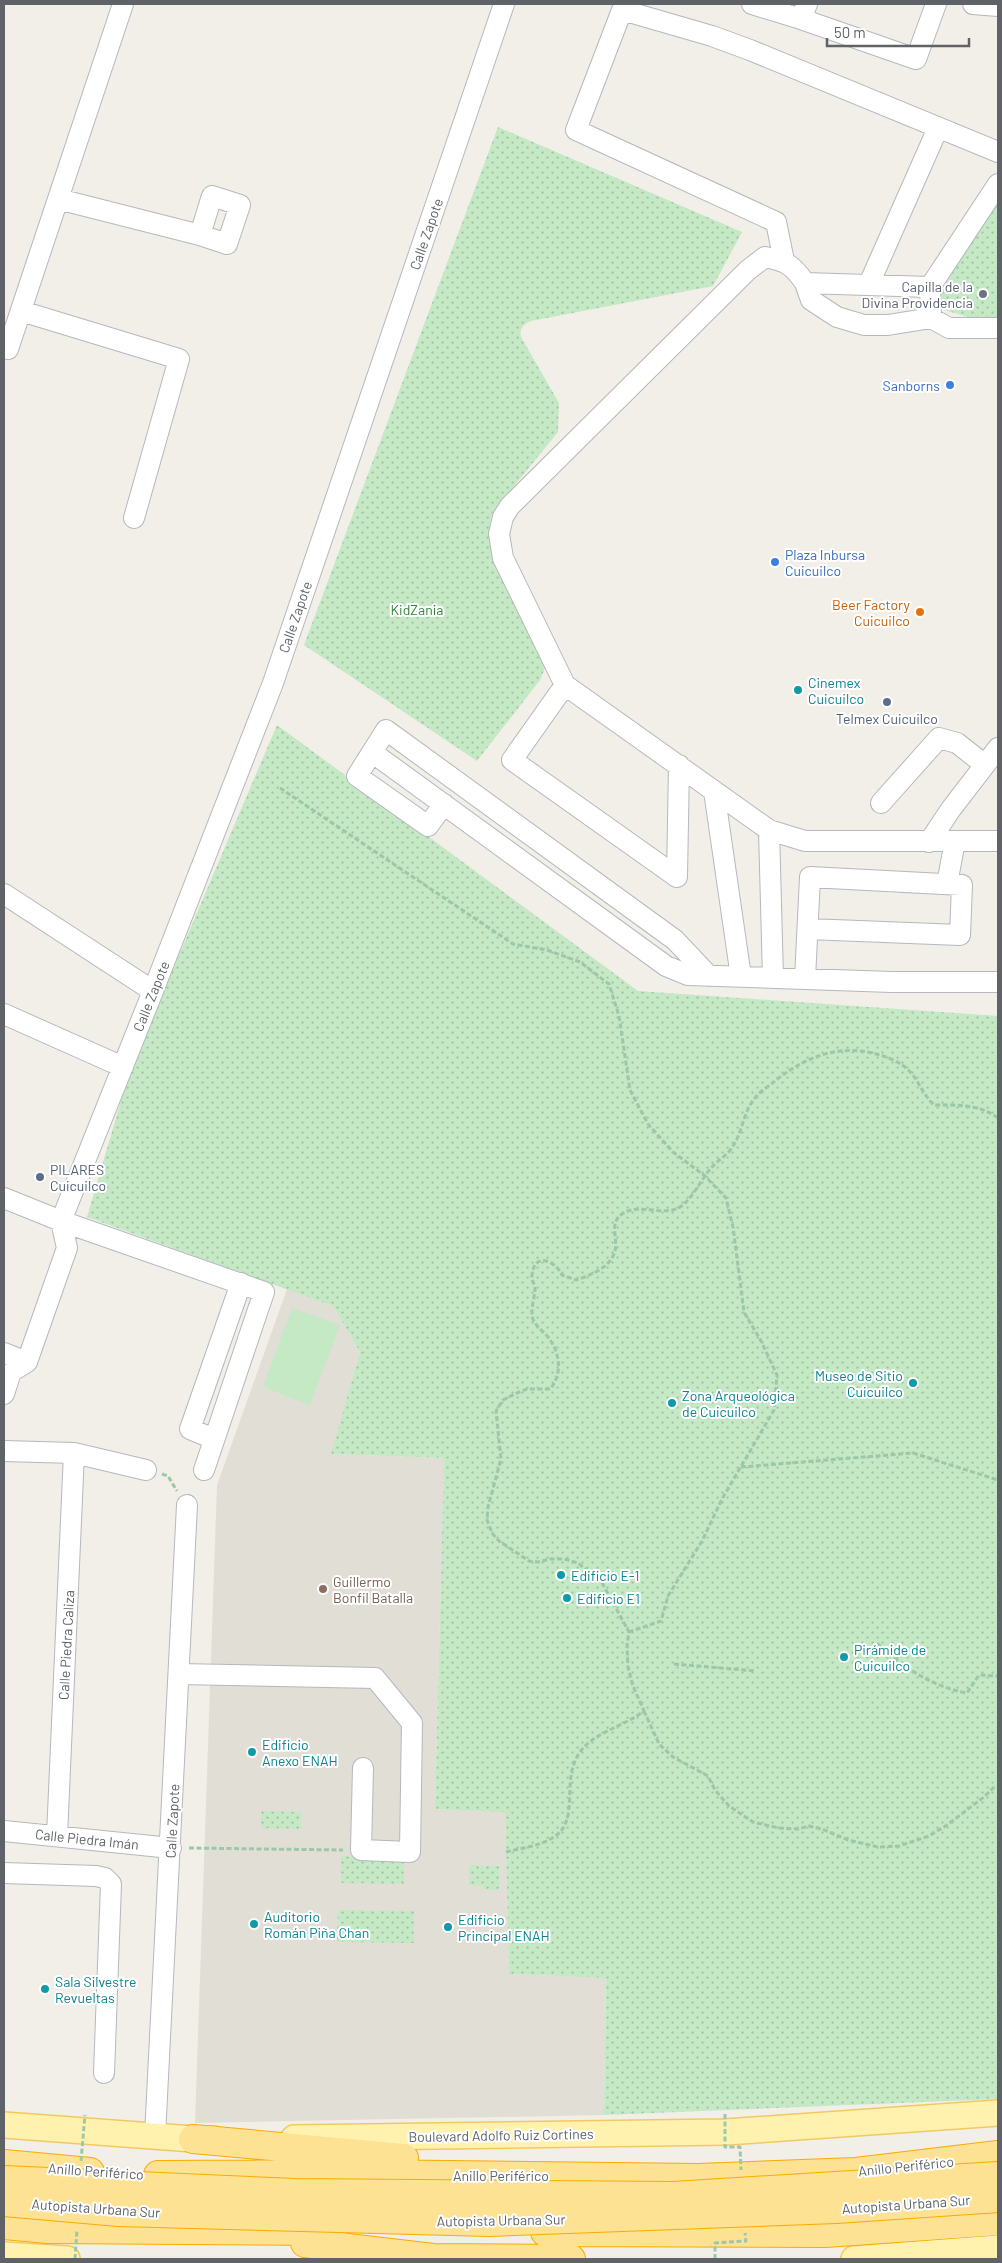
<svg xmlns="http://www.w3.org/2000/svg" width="1002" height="2263" font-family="Barlow,sans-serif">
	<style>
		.education { fill: #e1ded6 }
		.green { fill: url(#green-dots) }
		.pitch { fill: #c5e8c5 }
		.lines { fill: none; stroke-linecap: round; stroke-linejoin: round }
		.minor-casing { stroke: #b5b8bc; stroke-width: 22 }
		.major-casing { stroke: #f2c960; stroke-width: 28 }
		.highway-casing { stroke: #f9ab00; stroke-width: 30 }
		.path { stroke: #9cc7a9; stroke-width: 3; stroke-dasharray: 5 2.5; stroke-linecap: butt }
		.minor { stroke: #fff; stroke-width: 20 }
		.major { stroke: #fff2af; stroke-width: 25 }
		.highway { stroke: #fde293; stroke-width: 28 }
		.highway-bridge-casing { stroke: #f9ab00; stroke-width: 30; stroke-linecap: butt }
		.path-bridge { stroke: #9cc7a9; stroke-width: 3; stroke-dasharray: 5 2.5; stroke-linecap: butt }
		.highway-bridge { stroke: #fde293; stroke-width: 28 }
		.worship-dot { fill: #6b7280; stroke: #fff; stroke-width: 2 }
		.shop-dot { fill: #3f7fe0; stroke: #fff; stroke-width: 2 }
		.food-dot { fill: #e8710a; stroke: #fff; stroke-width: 2 }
		.culture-dot { fill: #0f9aa8; stroke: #fff; stroke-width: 2 }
		.service-dot { fill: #5c6f8a; stroke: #fff; stroke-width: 2 }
		.education-dot { fill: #8d6e63; stroke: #fff; stroke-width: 2 }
		.labels { text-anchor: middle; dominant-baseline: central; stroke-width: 4; stroke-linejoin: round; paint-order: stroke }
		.street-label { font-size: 14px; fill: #5f6368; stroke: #fff }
		.worship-label { font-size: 14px; fill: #5b616d; stroke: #fff; text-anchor: end }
		.shop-label { font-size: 14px; fill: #366cbe; stroke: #fff; text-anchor: end }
		.food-label { font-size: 14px; fill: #c56008; stroke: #fff; text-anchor: end }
		.park-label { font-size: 14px; fill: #348238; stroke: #fff }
		.culture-label { font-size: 14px; fill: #0d838f; stroke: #fff; text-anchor: start }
		.service-label { font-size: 14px; fill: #4e5e75; stroke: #fff }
		.education-label { font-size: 14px; fill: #785e54; stroke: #fff; text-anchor: start }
	</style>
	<defs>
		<pattern id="green-dots" width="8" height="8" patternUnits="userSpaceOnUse" patternTransform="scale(1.25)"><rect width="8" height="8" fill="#c5e8c5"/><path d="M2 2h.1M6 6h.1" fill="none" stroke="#a3c0a4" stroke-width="1.8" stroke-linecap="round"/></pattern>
	</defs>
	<rect width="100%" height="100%" fill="#f1efe8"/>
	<path class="education" d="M287 1289 333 1306 360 1352 332 1454 444 1458 435 1809 505 1811 509 1974 606 1978 604 2115 195 2123 217 1485Z"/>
	<path class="green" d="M498 127 742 232 713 286 531 321C524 324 519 328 521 337L559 403 558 432 493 512C488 526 489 536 491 550L542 654 545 668 540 680 477 761 304 645Z
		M998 200V317L978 320 941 309 942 286Z
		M277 725 638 991 998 1016V2099L604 2115 606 1978 509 1974 505 1812 435 1809 444 1458 331 1454 360 1352 333 1306 87 1217 130 1070Z
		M261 1811 301 1812V1829L261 1828Z
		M341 1856 404 1858V1884L341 1883Z
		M469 1865 499 1866V1890L483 1889V1886L469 1885Z
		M338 1910 414 1911V1943L337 1942Z"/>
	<path class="pitch" d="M292 1308 340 1325 310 1405 263 1387Z"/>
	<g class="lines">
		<defs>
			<path id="minor" d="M752 4 801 19
				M807 4 801 19 916 59 936 4
				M973 4 998 6
				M998 184 930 287 931 318 949 328H998
				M58 199 200 235 227 244 240 205 212 196 200 235
				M784 261 776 222 576 130 622 10 712 36 750 50 998 152
				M805 283 811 300 837 317 864 325H888L931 318
				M869 284 938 128
				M21 311 179 359 134 518
				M4 347 8 349 123 4
				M565 685 769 830 805 841H998
				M373 753 666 966 688 975 892 982H998
				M714 791 741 977
				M881 803 939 738 957 743 985 765
				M444 804 428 826 357 776 386 730 675 940 709 976
				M769 830 773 978
				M929 842 951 809 998 748
				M677 877 512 760 565 685 503 558 499 534 503 517 510 506 748 270 765 257C786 261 793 265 805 283L930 287
				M677 877 679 765
				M947 884 955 841
				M4 894 153 991
				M805 979 810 877 962 885 960 935 808 929
				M4 1014 123 1067
				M4 1198 61 1221 264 1292 204 1470
				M61 1221 153 991 273 683 504 4
				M4 1353 27 1362
				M4 1394 11 1372 27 1362 67 1248 61 1221
				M214 1439 190 1429 241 1283
				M4 1451 74 1453 146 1470
				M179 1674 375 1678 412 1723 410 1852 361 1850 363 1768
				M4 1831 171 1848
				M57 1836 74 1453
				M4 1873 96 1876 105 1878 111 1884 104 2073
				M155 2136 187 1505"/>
			<path id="major" d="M4 2125 193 2139H214
				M294 2138 726 2132 998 2113
				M4 2255 67 2259
				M854 2259 998 2248"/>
			<path id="highway" d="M193 2139 404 2158
				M4 2164 90 2172
				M158 2175 360 2174 698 2178 856 2172 998 2155
				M4 2225 48 2229 332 2231
				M545 2232 825 2233 998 2221
				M305 2243 433 2258 571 2259"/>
		</defs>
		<use href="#minor" class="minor-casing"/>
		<use href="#major" class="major-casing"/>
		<use href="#highway" class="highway-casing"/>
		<path class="path" d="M280 788 513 944 547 950 580 962 609 984 619 1016 630 1090 648 1124 673 1152 705 1176 726 1198 733 1227 744 1312 761 1341 777 1375 774 1410 722 1499 702 1541 668 1596 661 1621 629 1632
			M741 1467 913 1453 998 1480
			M162 1474 168 1476 177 1491
			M877 1643C902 1667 933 1687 967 1693L979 1675 998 1676
			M674 1664 756 1671
			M644 1711 659 1744 673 1757 708 1776 715 1790 729 1806 753 1822 779 1828 798 1829 809 1826 822 1829 848 1840 878 1847 899 1846 929 1836 947 1825 984 1797 993 1788 998 1787
			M189 1848 343 1850
			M506 1852C522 1848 540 1846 554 1837 581 1820 560 1779 580 1752 594 1732 625 1726 644 1711L633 1686 628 1667 627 1646 629 1632 601 1581 578 1563 564 1559H550L538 1562 529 1561 499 1541 492 1533 487 1520 488 1507 501 1459 496 1411 503 1400 517 1393 527 1389H550C563 1374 560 1352 548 1337 544 1332 538 1328 535 1323 528 1314 535 1299 535 1289 535 1284 531 1280 532 1275 534 1252 555 1260 562 1275L576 1280C588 1276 607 1269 613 1256 621 1242 607 1224 622 1214 640 1201 667 1220 684 1204 695 1194 702 1178 712 1167 718 1160 728 1155 733 1146 743 1131 743 1112 755 1098 760 1091 769 1086 775 1081 806 1056 841 1043 880 1055 889 1058 900 1062 907 1069 918 1078 922 1094 934 1105 957 1105 979 1104 998 1118"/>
		<use href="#minor" class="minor"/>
		<use href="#major" class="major"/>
		<use href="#highway" class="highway"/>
		<defs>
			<path id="highway-bridge" d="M4 2180 295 2193 673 2196 998 2176
				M4 2202 119 2212 489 2222 836 2209 998 2198"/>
		</defs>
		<use href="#highway-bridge" class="highway-bridge-casing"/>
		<path class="path-bridge" d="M725 2114V2147H740L741 2170
			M81 2161 85 2115
			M75 2259 77 2230
			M715 2259V2243L746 2241 745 2233"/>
		<use href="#highway-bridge" class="highway-bridge"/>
	</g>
	<circle class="worship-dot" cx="983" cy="294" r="5"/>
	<g class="shop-dot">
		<circle cx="950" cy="385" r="5"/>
		<circle cx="775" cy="562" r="5"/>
	</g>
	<circle class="food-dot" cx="920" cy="612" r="5"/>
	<g class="culture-dot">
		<circle cx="798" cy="690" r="5"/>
		<circle cx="913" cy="1383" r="5"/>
		<circle cx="672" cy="1403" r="5"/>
		<circle cx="561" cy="1575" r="5"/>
		<circle cx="567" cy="1598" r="5"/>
		<circle cx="844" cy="1657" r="5"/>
		<circle cx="252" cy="1752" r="5"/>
		<circle cx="254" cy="1924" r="5"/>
		<circle cx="448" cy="1927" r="5"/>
		<circle cx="45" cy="1989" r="5"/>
	</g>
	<g class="service-dot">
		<circle cx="887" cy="702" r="5"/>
		<circle cx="40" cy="1177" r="5"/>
	</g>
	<circle class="education-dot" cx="323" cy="1589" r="5"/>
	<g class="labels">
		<g class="street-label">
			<text transform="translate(426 234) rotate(-71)">Calle Zapote</text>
			<text transform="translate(295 617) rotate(-71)">Calle Zapote</text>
			<text transform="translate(151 996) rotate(-68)">Calle Zapote</text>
			<text transform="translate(66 1645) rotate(-87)">Calle Piedra Caliza</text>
			<text transform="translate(172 1821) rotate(-87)">Calle Zapote</text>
			<text transform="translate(87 1839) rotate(6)">Calle Piedra Imán</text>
			<text transform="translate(501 2135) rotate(-1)">Boulevard Adolfo Ruiz Cortines</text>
			<text transform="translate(906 2166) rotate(-6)">Anillo Periférico</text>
			<text transform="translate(96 2171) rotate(4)">Anillo Periférico</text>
			<text x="501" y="2175">Anillo Periférico</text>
			<text transform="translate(906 2204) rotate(-4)">Autopista Urbana Sur</text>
			<text transform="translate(96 2208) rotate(4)">Autopista Urbana Sur</text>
			<text transform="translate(501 2220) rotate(-1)">Autopista Urbana Sur</text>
		</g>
		<g class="worship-label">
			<text x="973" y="286">Capilla de la<tspan x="973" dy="16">Divina Providencia</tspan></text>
		</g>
		<g class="shop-label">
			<text x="940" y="385">Sanborns</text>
			<text x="785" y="554" text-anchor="start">Plaza Inbursa<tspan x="785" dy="16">Cuicuilco</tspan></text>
		</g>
		<g class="food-label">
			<text x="910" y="604">Beer Factory<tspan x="910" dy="16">Cuicuilco</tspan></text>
		</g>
		<g class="park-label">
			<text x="417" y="609">KidZania</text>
		</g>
		<g class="culture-label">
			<text x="808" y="682">Cinemex<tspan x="808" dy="16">Cuicuilco</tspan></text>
			<text x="903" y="1375" text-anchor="end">Museo de Sitio<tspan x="903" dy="16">Cuicuilco</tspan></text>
			<text x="682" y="1395">Zona Arqueológica<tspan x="682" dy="16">de Cuicuilco</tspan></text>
			<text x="571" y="1575">Edificio E-1</text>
			<text x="577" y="1598">Edificio E1</text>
			<text x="854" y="1649">Pirámide de<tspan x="854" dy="16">Cuicuilco</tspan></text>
			<text x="262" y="1744">Edificio<tspan x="262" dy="16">Anexo ENAH</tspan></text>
			<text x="264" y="1916">Auditorio<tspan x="264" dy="16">Román Piña Chan</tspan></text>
			<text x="458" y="1919">Edificio<tspan x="458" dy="16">Principal ENAH</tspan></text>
			<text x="55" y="1981">Sala Silvestre<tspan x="55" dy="16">Revueltas</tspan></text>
		</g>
		<g class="service-label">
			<text x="887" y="718">Telmex Cuicuilco</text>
			<text x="50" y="1169" text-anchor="start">PILARES<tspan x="50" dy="16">Cuicuilco</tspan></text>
		</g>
		<g class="education-label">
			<text x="333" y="1581">Guillermo<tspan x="333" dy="16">Bonfil Batalla</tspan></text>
		</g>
	</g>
	<rect width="1002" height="2263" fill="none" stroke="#5f6368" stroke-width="10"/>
	<path d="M827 38v8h142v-8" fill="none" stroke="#5f6368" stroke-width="2.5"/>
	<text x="834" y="38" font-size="15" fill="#5f6368" stroke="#ffffff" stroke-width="4" paint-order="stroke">50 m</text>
</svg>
